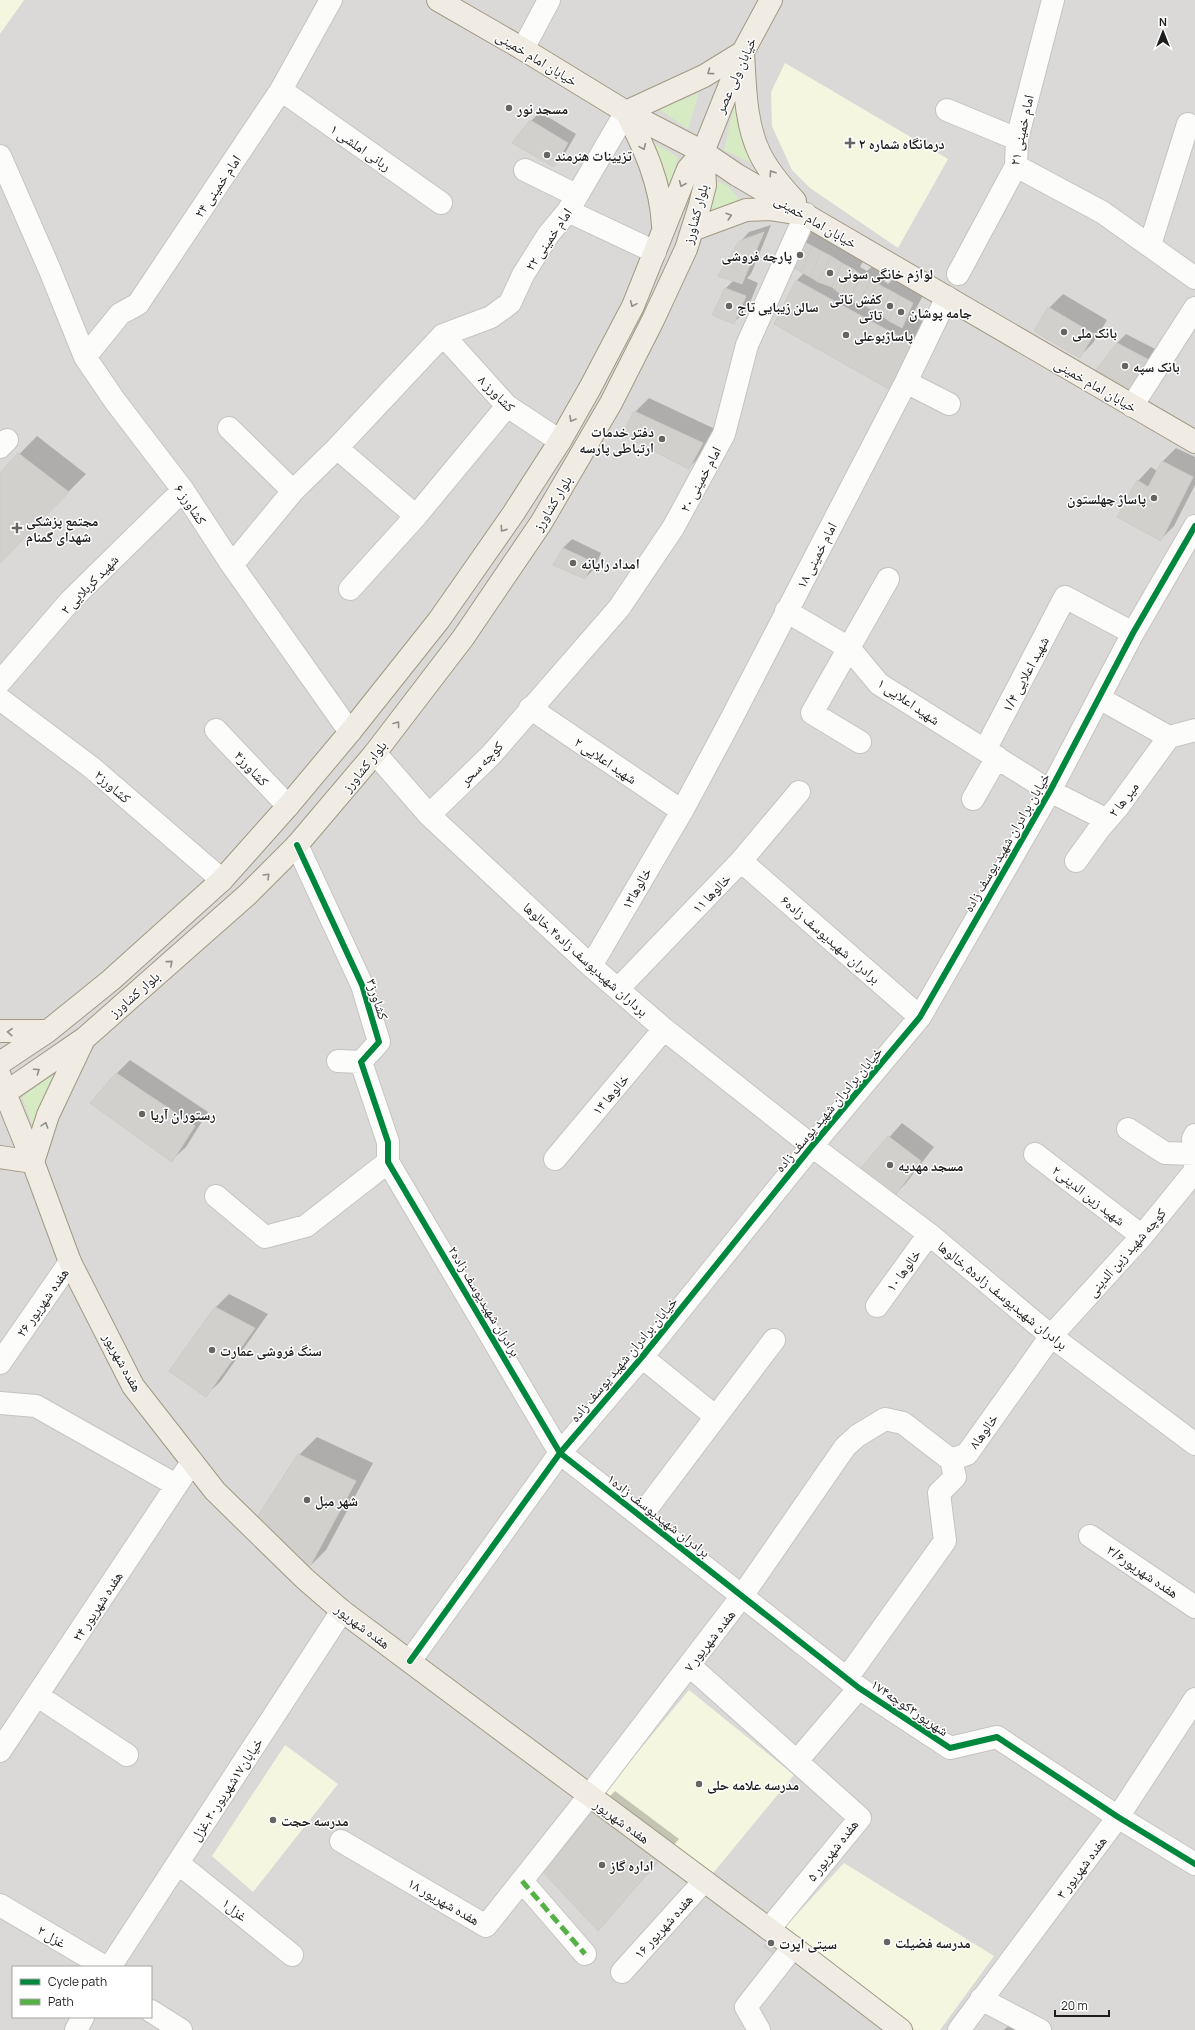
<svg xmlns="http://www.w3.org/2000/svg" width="1195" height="2030" font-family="Manrope,'Noto Naskh Arabic',sans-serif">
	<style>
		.residential { fill: #dad9d7; fill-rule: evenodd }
		.education { fill: #f5f6e0 }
		.grass { fill: #d6eac4 }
		.shadow { fill: #0003 }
		.building { fill: #d2d0cd; stroke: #cecbc7 }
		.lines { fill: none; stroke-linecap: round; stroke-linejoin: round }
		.minor-casing { stroke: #c4c4c2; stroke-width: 24 }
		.major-casing { stroke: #a19982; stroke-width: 24 }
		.minor { stroke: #fcfcfb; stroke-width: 22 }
		.major { stroke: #f0ece4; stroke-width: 22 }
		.quiet { stroke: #55b145; stroke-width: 5; stroke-dasharray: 10 5; stroke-linecap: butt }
		.cycleway-casing { stroke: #fff; stroke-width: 8 }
		.cycleway { stroke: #00873e; stroke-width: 6 }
		.oneway { stroke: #918f8a }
		.poi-dot { fill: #656563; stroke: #fff; stroke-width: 1.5 }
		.labels { text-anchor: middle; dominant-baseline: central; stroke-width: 3; stroke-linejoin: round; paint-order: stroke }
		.street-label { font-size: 14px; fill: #1d1d1d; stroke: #fff }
		.poi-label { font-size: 14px; font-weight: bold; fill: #1d1d1d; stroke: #fff; text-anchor: start }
	</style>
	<rect width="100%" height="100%" fill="#ebeae6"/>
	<path class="residential" d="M0 0H1195V2030H0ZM13 1967H151V2017H13Z"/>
	<path class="education" d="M0 0H24L0 34Z
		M785 63 948 159 898 248 810 188 792 170 772 126 771 92Z
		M689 1690 794 1775 709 1878 604 1793Z
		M285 1745 338 1784 253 1892 212 1856Z
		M844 1863 994 1956 940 2030H915L785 1927Z"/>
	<path class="grass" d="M699 93 688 129 659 109H660Z
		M736 98 753 164 724 150Z
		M647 139 678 157 668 194Z
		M714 181 727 185 743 204 707 215Z
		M53 1074 32 1124 22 1097Z"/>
	<path class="shadow" d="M540 112 576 134 563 157 554 166 531 121Z
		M771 225 751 274 747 278 758 283 747 310 733 323 713 315 726 288 734 280 740 242 749 232Z
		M814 227 866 256 860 267 867 271 877 262 890 269 884 281 888 284 898 274 926 290 912 316 936 328 912 372 796 281 804 273 801 240Z
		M1063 294 1107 320 1093 343 1079 357 1035 331 1049 308Z
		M1126 334 1161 352 1141 380 1117 343Z
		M649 398 715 429 702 454 689 468 635 412Z
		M37 436 86 474 18 543 0 474Z
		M1176 448 1195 457V485L1174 526 1161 539 1138 481 1151 467 1157 471 1163 461Z
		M572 539 601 553 594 569 585 578 563 548Z
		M130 1060 208 1112 186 1147 172 1160 116 1074Z
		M902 1123 934 1147 906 1183 893 1197 861 1169Z
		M229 1294 268 1314 220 1382 206 1395 170 1371 216 1307Z
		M317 1437 373 1463 326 1550 308 1568 299 1455Z
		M615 1791 679 1839 598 1929 597 1809Z
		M1019 2015 1047 2030H1004Z"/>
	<path class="building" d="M530 120 568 143 554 167 512 143Z
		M686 189 695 193 690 210 680 206Z
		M764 232 742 284 718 276 739 241Z
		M800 240 812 246 801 272 787 264Z
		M812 246 821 251 810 277 801 272Z
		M821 251 831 256 818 282 810 277Z
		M831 256 842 263 832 287 818 282Z
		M842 263 853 269 841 295 832 287Z
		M853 269 862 275 849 300 841 295Z
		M862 275 870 280 859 304 849 300Z
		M796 280 918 347 894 392 774 324Z
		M870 280 877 283 866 306 859 304Z
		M877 283 883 287 872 310 866 306Z
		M883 287 891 291 880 315 872 310Z
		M725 288 746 296 734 324 712 315Z
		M891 291 900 296 889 321 880 315Z
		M900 296 913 303 902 328 889 321Z
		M1048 307 1094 334 1080 358 1034 331Z
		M1117 343 1153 362 1132 390 1096 370Z
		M634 411 703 443 689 469 622 435Z
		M18 453 69 492 0 563V473Z
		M1162 461 1193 477 1161 541 1117 517 1137 480 1148 487Z
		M563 548 593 562 585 579 553 565Z
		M116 1073 195 1126 172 1162 90 1103Z
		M888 1136 921 1161 893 1198 860 1169Z
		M215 1307 255 1328 206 1397 169 1371Z
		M298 1454 356 1481 308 1570 256 1519Z
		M596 1808 662 1857 598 1931 543 1872Z
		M770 1939 782 1947 777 1955 763 1947Z"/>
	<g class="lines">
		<defs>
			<path id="minor" d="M523 49 549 0
				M281 90 441 203
				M947 110 1017 139
				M0 156 49 268 85 357 115 401 183 490 232 565 350 732
				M1016 166 1102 212 1195 278
				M525 170 576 195
				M568 211 655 252
				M1150 245 1188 124
				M958 274 1016 166 1017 139 1053 0
				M443 335 507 406 560 441
				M85 357 120 314 138 304 281 90 331 0
				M906 382 949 404
				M1132 406 1195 308
				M229 428 293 491
				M0 447 7 440
				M337 448 416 516
				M232 565 293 491 337 448 443 335 491 317 510 303 523 275 548 235 568 211 626 112
				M350 589 416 516 507 406
				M786 611 849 648 879 684 1050 791 1107 820
				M0 682 70 601 183 490
				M1099 698 1169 737
				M0 699 91 767 222 880
				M530 708 682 811
				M216 730 288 806
				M1169 737 1195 730
				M860 742 812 713 888 579
				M985 750 1065 597 1133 633
				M375 753 429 815 591 966 664 1029 812 1146 929 1234 1051 1336 1195 1444
				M973 799 997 757
				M429 815 491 755 619 608 673 528 724 434 747 345 806 214
				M297 845 362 985 379 1042 361 1062 388 1142V1162L560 1453 859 1688 950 1748 997 1737 1118 1817 1195 1864
				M741 861 920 1017
				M1076 861 1099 829 1118 807 1169 737
				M591 966 682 811 726 729 906 382 947 297
				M618 989 741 861 799 792
				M338 1061 361 1062
				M1128 1129 1165 1153 1195 1154
				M1195 1135 1193 1139 1195 1150
				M1035 1154 1142 1236
				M555 1159 664 1029
				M216 1196 265 1237 306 1226 388 1162
				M877 1306 929 1234
				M642 1357 716 1417
				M0 1363 70 1262
				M0 1403 36 1406 176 1485
				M641 1516 774 1340
				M1090 1536 1195 1607
				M410 1661 560 1453 642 1357 812 1146 920 1017 1050 791 1133 633 1195 526
				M689 1665 860 1818 769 1929
				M847 1678 945 1541 939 1493 955 1477 951 1460
				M38 1696 127 1755
				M0 1751 192 1462
				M797 1761 859 1688
				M341 1841 486 1926 589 1796 742 1596 845 1447 857 1436 885 1419 903 1423 951 1460 967 1454 1051 1336 1142 1236 1194 1172 1195 1166
				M178 1863 292 1955
				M522 1881 585 1954
				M0 1905 105 1967
				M110 1967 342 1611
				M622 1972 704 1881
				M981 1999 1040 2030
				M151 2011 181 2030
				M76 2030 83 2017
				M759 2030 746 2007 793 1947
				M959 2030 1118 1817 1195 1699"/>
			<path id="major" d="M438 0 523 49 626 112 703 152 737 175 1195 442
				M663 226C661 184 645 149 626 112L704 76 743 52C745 85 745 124 760 154 769 172 782 187 795 201
				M692 230 746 210 769 209 795 213
				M0 1031H48
				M0 1063 48 1031 111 980 222 880 288 806 350 732 439 620 513 514 560 441 590 388 633 306 688 169 703 152 743 52 771 0
				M0 1076 5 1093 33 1162 70 1262 133 1386 215 1491 305 1579 342 1611 793 1947 901 2030
				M5 1093 85 1038 247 895 297 845 375 753 463 638 541 523 611 403 653 320 686 249 700 205 705 185 703 152
				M0 1157 33 1162 48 1115 83 1041"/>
		</defs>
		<use href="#minor" class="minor-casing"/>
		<use href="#major" class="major-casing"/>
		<use href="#minor" class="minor"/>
		<use href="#major" class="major"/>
		<path class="quiet" d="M522 1881 585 1954"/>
		<defs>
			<path id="cycleway" d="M297 845 362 985 379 1042 361 1062 388 1142V1162L560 1453 859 1688 950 1748 997 1737 1118 1817 1195 1864
				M410 1661 560 1453 642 1357 812 1146 920 1017 1050 791 1133 633 1195 526"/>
		</defs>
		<use href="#cycleway" class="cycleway-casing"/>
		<use href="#cycleway" class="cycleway"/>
	</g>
	<defs><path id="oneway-chevron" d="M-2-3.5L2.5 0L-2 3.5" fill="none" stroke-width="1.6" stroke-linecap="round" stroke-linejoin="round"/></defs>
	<g class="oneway">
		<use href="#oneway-chevron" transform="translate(710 72) rotate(144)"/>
		<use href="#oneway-chevron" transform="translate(643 147) rotate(66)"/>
		<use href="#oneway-chevron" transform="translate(772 173) rotate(-123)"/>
		<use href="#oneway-chevron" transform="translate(682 184) rotate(112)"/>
		<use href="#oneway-chevron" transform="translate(729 216) rotate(-17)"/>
		<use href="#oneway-chevron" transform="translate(633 304) rotate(114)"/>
		<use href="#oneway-chevron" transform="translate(572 419) rotate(120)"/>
		<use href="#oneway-chevron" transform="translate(503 529) rotate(125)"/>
		<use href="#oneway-chevron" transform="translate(397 724) rotate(-53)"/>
		<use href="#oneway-chevron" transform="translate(267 876) rotate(-45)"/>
		<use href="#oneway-chevron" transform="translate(170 963) rotate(-41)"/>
		<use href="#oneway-chevron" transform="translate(10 1032) rotate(-177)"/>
		<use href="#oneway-chevron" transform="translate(37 1071) rotate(-34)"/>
		<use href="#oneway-chevron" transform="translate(45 1125) rotate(-72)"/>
	</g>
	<g class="poi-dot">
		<circle cx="509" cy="108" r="4"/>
		<path d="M848 137h4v4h4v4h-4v4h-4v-4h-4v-4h4z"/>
		<circle cx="547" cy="155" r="4"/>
		<circle cx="800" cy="255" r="4"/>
		<circle cx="830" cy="273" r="4"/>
		<circle cx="729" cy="306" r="4"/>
		<circle cx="890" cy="306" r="4"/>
		<circle cx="901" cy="312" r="4"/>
		<circle cx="1064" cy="332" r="4"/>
		<circle cx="846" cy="335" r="4"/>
		<circle cx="1125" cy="366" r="4"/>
		<circle cx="662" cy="439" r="4"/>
		<circle cx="1154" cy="498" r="4"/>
		<path d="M15 522h4v4h4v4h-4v4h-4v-4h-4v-4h4z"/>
		<circle cx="573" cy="563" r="4"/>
		<circle cx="142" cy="1114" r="4"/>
		<circle cx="890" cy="1165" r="4"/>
		<circle cx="212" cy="1350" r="4"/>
		<circle cx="307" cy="1500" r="4"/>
		<circle cx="699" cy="1784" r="4"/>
		<circle cx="273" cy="1820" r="4"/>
		<circle cx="602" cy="1865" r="4"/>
		<circle cx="887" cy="1942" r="4"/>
		<circle cx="771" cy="1943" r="4"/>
	</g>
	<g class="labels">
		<g class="street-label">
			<text transform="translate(537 58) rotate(31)">خیابان امام خمینی</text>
			<text transform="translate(735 75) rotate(-66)">خیابان ولی عصر</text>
			<text transform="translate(1021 130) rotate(-78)">امام خمینی ۲۱</text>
			<text transform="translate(361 147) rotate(35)">ربانی املشی ۱</text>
			<text transform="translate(217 186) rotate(-56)">امام خمینی ۲۴</text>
			<text transform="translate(695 214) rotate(-75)">بلوار کشاورز</text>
			<text transform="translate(816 221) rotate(30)">خیابان امام خمینی</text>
			<text transform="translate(548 239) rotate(-56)">امام خمینی ۲۲</text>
			<text transform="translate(1096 385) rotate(30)">خیابان امام خمینی</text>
			<text transform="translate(497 393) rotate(45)">کشاورز ۸</text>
			<text transform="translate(700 479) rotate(-62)">امام خمینی ۲۰</text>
			<text transform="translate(552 503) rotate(-59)">بلوار کشاورز</text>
			<text transform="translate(191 504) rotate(56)">کشاورز ۶</text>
			<text transform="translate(816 555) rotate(-63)">امام خمینی ۱۸</text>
			<text transform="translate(89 584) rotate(-46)">شهید کربلایی ۲</text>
			<text transform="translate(1025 674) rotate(-62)">شهید اعلایی ۱/۴</text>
			<text transform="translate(909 701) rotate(34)">شهید اعلایی ۱</text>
			<text transform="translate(606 760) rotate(34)">شهید اعلایی ۲</text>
			<text transform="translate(481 763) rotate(-46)">کوچه سحر</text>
			<text transform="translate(364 766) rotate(-51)">بلوار کشاورز</text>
			<text transform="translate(252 768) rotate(47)">کشاورز۴</text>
			<text transform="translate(113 786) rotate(41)">کشاورز۲</text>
			<text transform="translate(1123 799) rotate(-52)">میر ها ۲</text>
			<text transform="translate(1006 842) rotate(-60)">خیابان برادران شهید یوسف زاده</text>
			<text transform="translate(636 888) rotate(-60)">خالوها۱۳</text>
			<text transform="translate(711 893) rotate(-46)">خالوها ۱۱</text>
			<text transform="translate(831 939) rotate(41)">برادران شهیدیوسف زاده۶</text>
			<text transform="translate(586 959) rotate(42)">برداران شهیدیوسف زاده۴,خالوها</text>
			<text transform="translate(134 994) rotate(-41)">بلوار کشاورز</text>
			<text transform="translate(378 999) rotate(72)">کشاورز۳</text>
			<text transform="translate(610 1094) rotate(-50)">خالوها ۱۴</text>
			<text transform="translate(828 1109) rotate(-50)">خیابان برادران شهید یوسف زاده</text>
			<text transform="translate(1089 1195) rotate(38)">شهید زین الدینی۲</text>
			<text transform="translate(1126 1252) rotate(-49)">کوچه شهید زین الدینی</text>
			<text transform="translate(903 1270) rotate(-54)">خالوها ۱۰</text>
			<text transform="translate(1003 1295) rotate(39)">برادران شهیدیوسف زاده۵,خالوها</text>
			<text transform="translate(485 1301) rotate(59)">برادران شهیدیوسف زاده۲</text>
			<text transform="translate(42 1302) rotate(-55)">هفده شهریور ۲۶</text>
			<text transform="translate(623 1359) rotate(-50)">خیابان برادران شهید یوسف زاده</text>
			<text transform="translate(123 1362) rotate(61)">هفده شهریور</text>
			<text transform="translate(983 1431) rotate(-55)">خالوها۸</text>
			<text transform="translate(659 1515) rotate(38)">برادران شهیدیوسف زاده۱</text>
			<text transform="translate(1143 1571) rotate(34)">هفده شهریور۳/۶</text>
			<text transform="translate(97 1606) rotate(-57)">هفده شهریور ۲۴</text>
			<text transform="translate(363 1626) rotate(37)">هفده شهریور</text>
			<text transform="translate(709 1640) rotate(-52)">هفده شهریور ۷</text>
			<text transform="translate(910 1707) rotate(34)">۱۷شهریور۳کوچه۴</text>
			<text transform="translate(226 1789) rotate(-57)">خیابان۱۷شهریور۲۰,غزل</text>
			<text transform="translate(622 1821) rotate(36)">هفده شهریور</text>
			<text transform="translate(832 1850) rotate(-52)">هفده شهریور ۵</text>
			<text transform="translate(1081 1867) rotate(-53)">هفده شهریور ۳</text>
			<text transform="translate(444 1901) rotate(30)">هفده شهریور ۱۸</text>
			<text transform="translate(235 1909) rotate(39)">غزل۱</text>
			<text transform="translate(663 1926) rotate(-48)">هفده شهریور ۱۶</text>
			<text transform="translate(52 1936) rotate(31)">غزل ۲</text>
		</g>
		<g class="poi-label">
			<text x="517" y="108">مسجد نور</text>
			<text x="859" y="143">درمانگاه شماره ۲</text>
			<text x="555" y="155">تزیینات هنرمند</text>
			<text x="792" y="255" text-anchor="end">پارچه فروشی</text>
			<text x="838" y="273">لوازم خانگی سونی</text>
			<text x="882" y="298" text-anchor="end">کفش تاتی<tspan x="882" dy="16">تاتی</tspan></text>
			<text x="737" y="306">سالن زیبایی تاج</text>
			<text x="909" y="312">جامه پوشان</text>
			<text x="1072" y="332">بانک ملی</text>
			<text x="854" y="335">پاساژبوعلی</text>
			<text x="1133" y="366">بانک سپه</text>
			<text x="654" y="431" text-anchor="end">دفتر خدمات<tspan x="654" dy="16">ارتباطی پارسه</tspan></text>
			<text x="1146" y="498" text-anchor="end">پاساژ چهلستون</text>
			<text x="26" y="520">مجتمع پزشکی<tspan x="26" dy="16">شهدای گمنام</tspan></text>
			<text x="581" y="563">امداد رایانه</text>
			<text x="150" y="1114">رستوران آریا</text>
			<text x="898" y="1165">مسجد مهدیه</text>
			<text x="220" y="1350">سنگ فروشی عمارت</text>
			<text x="315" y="1500">شهر مبل</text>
			<text x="707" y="1784">مدرسه علامه حلی</text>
			<text x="281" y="1820">مدرسه حجت</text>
			<text x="610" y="1865">اداره گاز</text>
			<text x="895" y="1942">مدرسه فضیلت</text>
			<text x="779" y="1943">سیتی اپرت</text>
		</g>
	</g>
	<rect x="12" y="1966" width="140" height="52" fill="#ffffff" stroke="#a5a5a5"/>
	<rect x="20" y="1979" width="20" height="6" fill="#00873e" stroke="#a5a5a5"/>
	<text x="48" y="1986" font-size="12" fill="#1d1d1d">Cycle path</text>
	<rect x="20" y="1999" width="20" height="6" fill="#55b145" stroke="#a5a5a5"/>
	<text x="48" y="2006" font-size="12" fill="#1d1d1d">Path</text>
	<g transform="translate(1163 32)" stroke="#ffffff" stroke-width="3" paint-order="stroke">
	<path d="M0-3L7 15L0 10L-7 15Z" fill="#1d1d1d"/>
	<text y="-6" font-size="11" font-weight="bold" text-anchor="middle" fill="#1d1d1d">N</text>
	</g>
	<path d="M1055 2010v6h54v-6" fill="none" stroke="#1d1d1d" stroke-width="2"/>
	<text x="1061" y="2010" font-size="12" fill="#1d1d1d" stroke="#ffffff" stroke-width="3" paint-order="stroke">20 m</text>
</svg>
